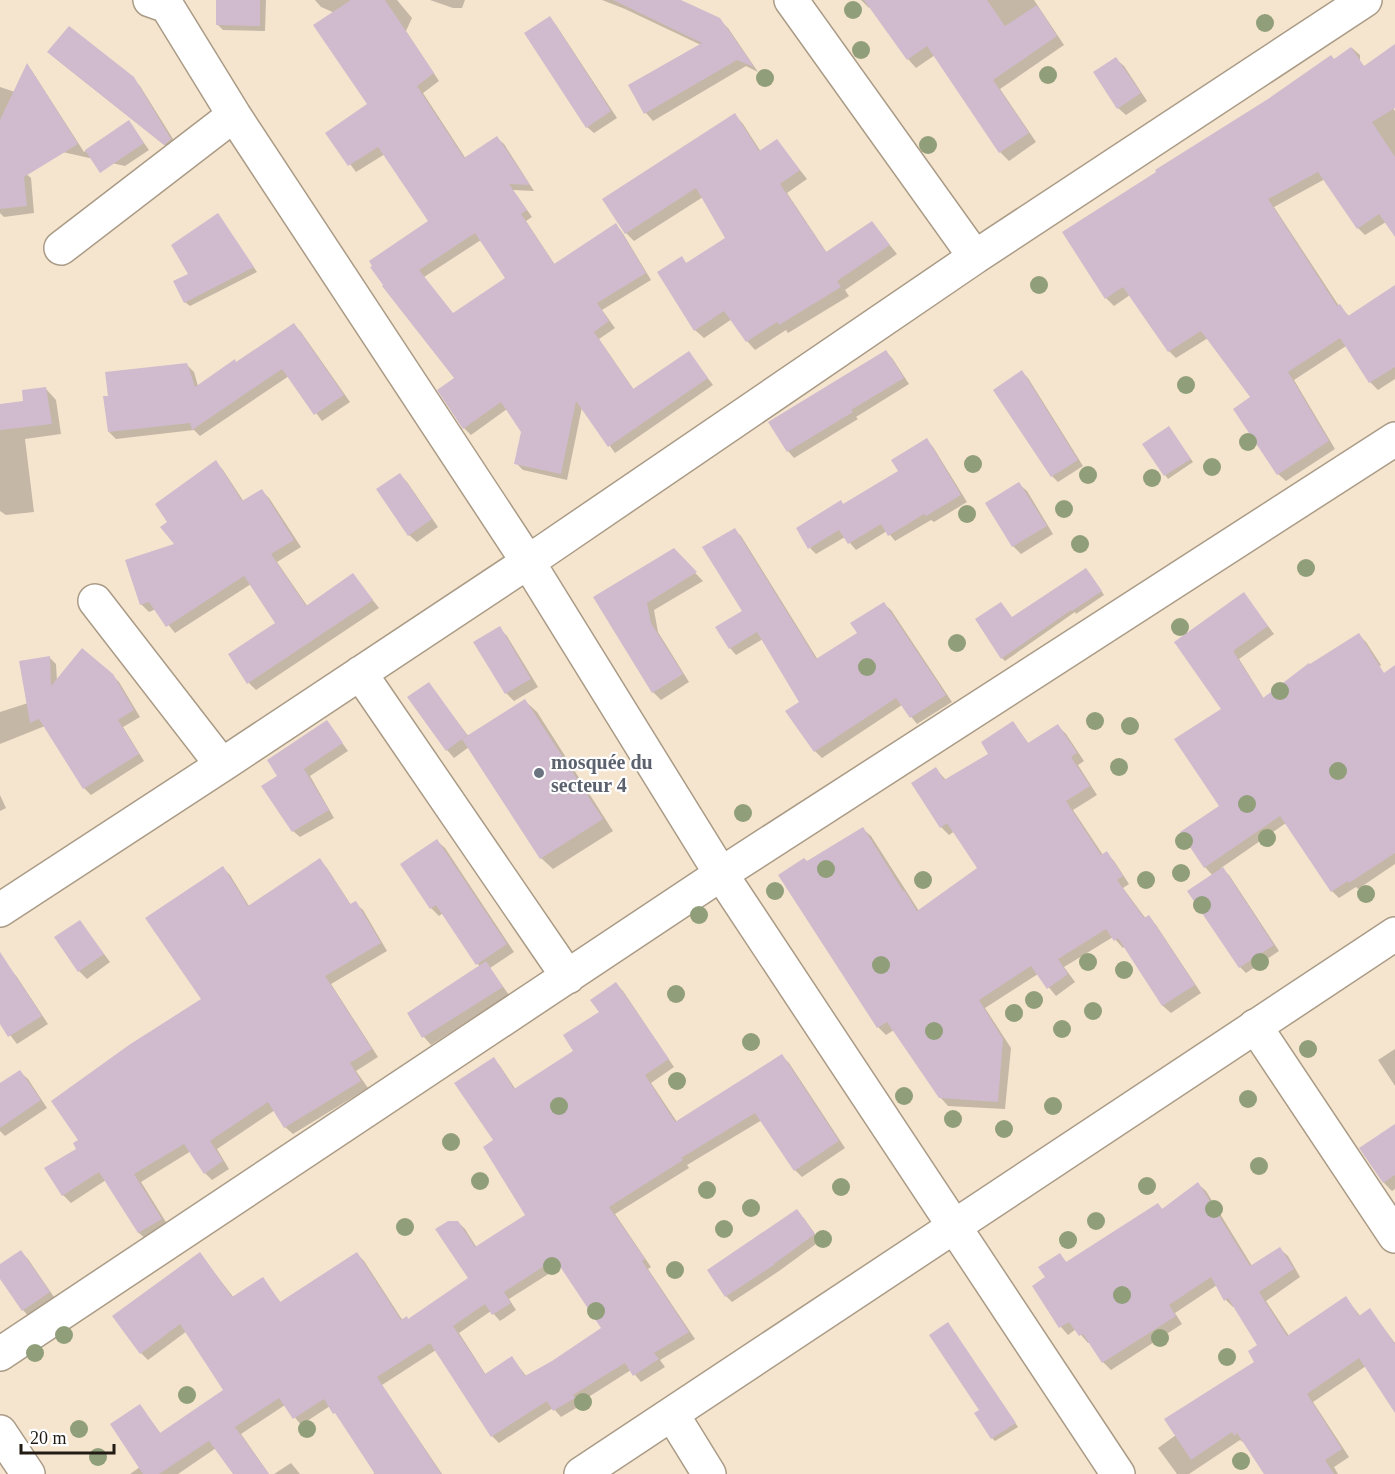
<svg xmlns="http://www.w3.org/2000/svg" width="1395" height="1474" font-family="Georgia,serif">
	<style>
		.shadow { fill: #0003; fill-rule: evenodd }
		.building { fill: #cfbbcd; fill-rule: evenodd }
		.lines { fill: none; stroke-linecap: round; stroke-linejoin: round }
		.minor-casing { stroke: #aa9b86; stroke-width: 36 }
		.tertiary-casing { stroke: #aa9b86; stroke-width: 36 }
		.minor { stroke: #fff; stroke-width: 33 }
		.tertiary { stroke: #fff; stroke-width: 33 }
		.tree { fill: #919e7a }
		.worship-dot { fill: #6b7280; stroke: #fff; stroke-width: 2 }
		.labels { text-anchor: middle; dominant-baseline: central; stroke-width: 4.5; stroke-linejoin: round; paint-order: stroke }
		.worship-label { font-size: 20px; font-weight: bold; fill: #5b616d; stroke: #fff; text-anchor: start }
	</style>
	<rect width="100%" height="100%" fill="#f5e5cf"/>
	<path class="shadow" d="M218 0H266L265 31 223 30 217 24Z
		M315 0H397L412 18 406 31 439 81 423 93 466 159 497 138 504 144 534 191 513 190 532 217 526 221 555 265 616 225 622 232 651 280 602 310 615 328 599 339 634 390 689 353 713 385 615 453 582 407 567 480 523 470 516 463 523 432 507 409 471 435 464 428 439 390 456 378 374 266 430 222 385 154 356 172 327 133 369 105 335 13 321 7ZM481 240 507 279 453 314 424 277Z
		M430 0H465L462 8H453Z
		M602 0H677L719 20 728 28 758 72 746 66 653 121 646 113 630 85 701 45 625 9Z
		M861 0H1034L1064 45 1000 89 1036 142 1009 161 1000 152 935 55 916 68 908 59 871 6 869 8Z
		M550 18 556 25 617 118 594 133 587 127Z
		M1352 48 1360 55V71L1371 76 1395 111V234L1386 222 1365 235 1358 228 1325 179 1274 207 1339 306 1349 316 1395 286V379L1378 390 1370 382 1346 346 1294 380 1335 449 1286 481 1278 474 1253 398 1208 338 1176 358 1169 351 1130 295 1114 306 1106 298 1334 61Z
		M56 59 133 79 140 86 178 147 172 151Z
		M1116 59 1124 66 1147 101 1126 115 1118 108Z
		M27 65 32 71 84 152 129 122 149 150 125 166 0 138V87L15 92Z
		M735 115 743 124 761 152 777 141 807 179 787 193 827 253 872 223 897 254 845 290 849 296 788 333 786 330 755 350 747 341 732 319 704 338 695 330 682 258 687 264 727 238 703 197 634 241 626 233Z
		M23 171 31 178 34 213 4 217 0 213V173Z
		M218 215 257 272 190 306 185 302 190 274Z
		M294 325 301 332 350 402 322 421 289 376 200 436 194 430 116 439 109 432 187 365 194 372 198 386 237 363Z
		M886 352 892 358 909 384 856 417 858 419 794 458 788 451 770 423Z
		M1022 372 1028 378 1083 466 1058 482 1052 476Z
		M46 389 56 400 61 434 25 439 34 512 6 515 0 511V405L25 402Z
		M1172 432 1193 462 1168 479 1144 445Z
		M927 440 933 447 967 502 934 522 931 520 895 541 887 531 856 550 845 537 816 554 810 548 844 505 900 471Z
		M216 462 223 470 244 502 262 491 269 498 301 547 277 562 308 607 353 575 379 608 256 690 249 683 230 655 277 623 251 584 175 633 156 609 149 612 141 604 176 545 169 522Z
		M400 475 407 482 438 527 417 542 409 535Z
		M1019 484 1027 491 1053 534 1021 554 1013 546 987 504Z
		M734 529 741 536 818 660 859 633 884 604 891 610 952 702 917 724 902 705 822 758 815 751 801 702 763 639 736 655 730 648 744 611Z
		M673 550 703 581 654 610 658 632 689 682 661 700 653 692 595 597Z
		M1090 574 1104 595 1076 614 1075 612 1005 661 1002 658 1013 618Z
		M1244 594 1274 634 1239 659 1264 699 1359 635 1366 642 1381 665 1370 673 1395 708V864L1358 889 1356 887 1339 898 1332 891 1286 823 1221 868 1229 875 1279 951 1246 973 1240 967 1213 876 1205 867 1182 832 1221 806 1223 709 1176 643Z
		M499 628 507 636 538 687 514 701 506 693 475 642Z
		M49 657 56 664 57 681 112 675 119 682 140 717 123 727 144 761 91 795 84 788 45 726 0 744V712L28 703Z
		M429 684 469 737 525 701 537 712 613 831 553 869 541 858 469 747 454 758 447 750Z
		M327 722 348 751 310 776 334 818 300 837 293 831 279 776Z
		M1013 723 1029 744 1058 726 1066 734 1084 761 1078 765 1097 795 1073 810 1103 855 1106 853 1114 861 1129 884 1123 888 1146 919 1149 917 1156 925 1201 993 1171 1013 1163 1006 1125 946 1123 948 1113 937 1064 967 1075 982 1056 996 1038 974 985 1008 1011 1048 1005 1109 948 1106 940 1097 894 1030 886 1035 878 1027 807 863 863 829 871 836 919 911 980 869 955 831 949 835 941 827 936 769 946 780 990 755Z
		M0 795 6 808 0 811Z
		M437 841 445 848 514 952 490 968 509 995 431 1045 424 1037 409 1014 480 967 443 913 439 916 431 908Z
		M319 860 327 868 351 905 355 903 363 910 387 951 331 984 378 1057 356 1071 368 1088 293 1134 285 1127 275 1110 217 1149 229 1169 212 1180 205 1173 191 1151 141 1182 169 1227 147 1240 139 1233 106 1180 71 1203 63 1195 46 1168 78 1149 203 1000 223 868 230 875 249 906Z
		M80 922 110 962 87 979 79 971 56 938Z
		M10 969 17 977 48 1024 17 1044 0 1022V975Z
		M616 984 623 991 674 1067 651 1083 677 1122 782 1056 789 1063 845 1148 802 1177 795 1170 762 1120 687 1165 689 1168 615 1214 651 1267 648 1269 695 1339 660 1360 665 1367 641 1382 631 1370 579 1403 581 1405 561 1417 553 1408 499 1443 492 1436 436 1350 382 1385 442 1474H373L376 1472 341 1419 330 1406 301 1425 285 1405 241 1434 269 1474H234L216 1448 178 1474H130L140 1467V1406L161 1434 225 1390 187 1331 148 1360 141 1353 200 1254 234 1298 263 1279 281 1303 357 1254 364 1261 403 1321 409 1320 470 1279 458 1222 465 1229 477 1248 527 1215 495 1141 494 1059 500 1066 516 1090 575 1052ZM561 1266 603 1329 553 1362 527 1377 512 1358 486 1375 459 1333 491 1311 500 1321 516 1310 509 1299Z
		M1395 1049V1086L1378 1060Z
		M20 1072 28 1079 47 1108 5 1136 0 1131V1085Z
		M1395 1126V1189L1392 1191 1384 1183Z
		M1198 1184 1206 1191 1252 1266 1280 1249 1288 1256 1300 1277 1266 1301 1289 1336 1346 1298 1361 1317 1370 1310 1395 1343V1411L1366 1366 1313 1402 1349 1457 1334 1467 1338 1474H1265L1244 1441 1243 1442 1240 1440 1189 1474H1177L1158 1448 1176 1435 1256 1362 1259 1346 1235 1306 1233 1307 1226 1300 1217 1285 1175 1313 1182 1324 1111 1370 1103 1362 1090 1342 1088 1343 1076 1329 1068 1335 1061 1327 1047 1278 1060 1255 1067 1263 1158 1205 1163 1210Z
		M803 1217 820 1241 779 1271 732 1302 726 1296Z
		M21 1252 28 1259 56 1300 30 1318 23 1310 0 1276V1265Z
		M948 1324 1018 1427 995 1441 992 1438 981 1411Z
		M291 1463 300 1474H274Z"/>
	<path class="building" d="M216 0H260V26L216 25Z
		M351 0H385L434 73 417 86 464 158 497 136 530 185 509 184 527 210 521 214 554 264 616 223 646 273 597 303 609 321 594 332 633 389 689 351 708 378 608 447 576 401 561 474 514 464 521 432 501 402 463 429 437 390 454 378 382 286 383 285 370 267 372 266 369 261 428 221 378 147 348 166 325 133 367 104 313 25ZM475 233 505 278 453 313 419 270Z
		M613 0H681L720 18 754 67 737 60 644 114 628 85 702 43Z
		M864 0H987L1005 26 1037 5 1057 36 993 80 1029 133 999 153 927 46 907 60Z
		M550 16 611 111 586 128 524 33Z
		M69 26 134 77 171 139 164 145 47 52Z
		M1395 44V108L1372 122 1395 157V237L1379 214 1357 229 1318 172 1268 199 1337 306 1340 304 1348 316 1395 285V367L1369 383 1340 338 1288 372 1329 441 1277 475 1233 409 1250 397 1201 331 1168 352 1123 287 1105 299 1062 232 1156 172 1155 170 1268 99 1331 55 1334 59 1351 47 1364 66Z
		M1116 57 1141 93 1117 109 1093 72Z
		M27 63 78 144 24 177 27 206 0 209V120Z
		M735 113 759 151 777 139 800 170 780 184 826 252 872 221 890 245 837 281 841 287 779 325 777 322 746 342 724 311 694 331 657 272 682 256 686 263 725 238 696 188 625 234 602 199Z
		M129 120 144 143 100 173 85 150Z
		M218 213 254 267 184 303 173 281 188 274 171 245Z
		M294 323 344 395 314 415 282 369 192 430 190 423 108 432 103 396H108L105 372 187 363 195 387 235 359 236 362Z
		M886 350 904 378 851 410 853 412 787 452 768 422Z
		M1022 370 1078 460 1051 477 993 390Z
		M46 387 52 424 0 430V404L23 401 22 390Z
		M1169 426 1191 459 1164 476 1142 444Z
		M927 438 961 495 926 516 924 514 888 536 881 524 848 544 839 530 808 549 796 528 841 500 843 504 898 471 891 460Z
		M216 460 242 501 262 489 294 540 271 554 306 606 353 573 373 600 247 684 228 654 275 623 244 576 166 627 149 602 140 605 125 560 174 544 160 527 167 522 155 504Z
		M400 473 432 519 408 536 376 489Z
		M1019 482 1047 526 1012 547 985 503Z
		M735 528 816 659 857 633 850 623 884 602 946 695 910 718 896 698 814 752 785 711 799 702 757 632 729 649 715 627 742 611 702 547Z
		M674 548 697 572 647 603 651 623 683 674 652 693 593 597Z
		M1086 568 1102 591 1072 611 1071 610 1001 659 975 619 1001 602 1012 617Z
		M1244 592 1268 626 1233 651 1263 698 1309 663 1310 664 1359 633 1384 673 1395 665V853L1349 883 1348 881 1331 892 1280 816 1204 868 1180 832 1219 806 1174 739 1221 709 1174 642Z
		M500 626 531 679 505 694 473 642Z
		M82 648 113 674 134 710 118 720 139 754 83 789 39 719 30 723 19 661 50 656 51 686Z
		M429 682 467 735 446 751 407 697Z
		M525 699 603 819 540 859 462 739Z
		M327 720 343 743 304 769 329 810 292 832 261 786 277 776 267 760Z
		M1013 721 1028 743 1058 724 1077 753 1071 757 1090 786 1066 801 1101 855 1107 851 1123 876 1117 880 1144 918 1149 915 1195 985 1162 1006 1118 938 1114 941 1106 929 1058 959 1068 974 1047 989 1031 966 979 1000 1003 1039 998 1102 939 1098 887 1022 877 1028 778 875 804 858 807 861 863 827 903 891 904 890 917 911 977 868 947 823 940 828 911 783 936 767 944 780 988 754 981 742Z
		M437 839 507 944 476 965 436 905 430 909 400 864Z
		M320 858 350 904 356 901 381 943 325 976 372 1049 350 1063 361 1081 284 1128 268 1102 210 1141 223 1161 204 1174 184 1144 134 1174 162 1219 138 1233 99 1172 62 1196 44 1168 76 1149 73 1143 78 1140 51 1101 129 1045 201 999 145 918 223 866 248 906Z
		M1223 867 1274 945 1239 968 1187 891Z
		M80 920 104 954 78 972 54 937Z
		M0 952 42 1016 8 1037 0 1024Z
		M486 961 503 987 422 1038 407 1013Z
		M616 982 669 1059 645 1075 675 1122 782 1054 839 1141 794 1171 755 1113 681 1158 683 1160 609 1207 645 1259 642 1261 689 1332 654 1353 659 1359 633 1376 625 1363 573 1395 575 1398 553 1411 547 1401 491 1437 430 1343 377 1377 441 1474H375L335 1413 333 1414 324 1399 293 1419 279 1398 235 1427 269 1474H233L209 1441 159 1474H143L110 1424 140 1404 160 1433 223 1390 180 1324 140 1354 112 1316 200 1252 232 1297 263 1277 280 1302 357 1252 401 1320 407 1316 408 1319 468 1278 435 1229 448 1221H458L475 1247 525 1215 483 1147 493 1140 454 1083 494 1057 514 1089 573 1051 563 1035 599 1012 590 1000ZM555 1259 601 1328 552 1361 525 1376 512 1356 485 1374 453 1326 485 1304 492 1315 511 1303 504 1292Z
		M20 1070 41 1100 0 1128V1083Z
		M1395 1124V1175L1383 1183 1359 1148Z
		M1198 1182 1250 1266 1280 1247 1294 1269 1259 1292 1287 1336 1346 1296 1359 1316 1370 1308 1395 1344V1413L1359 1358 1307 1394 1342 1449 1325 1460 1334 1474H1264L1237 1433 1234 1436 1232 1432 1191 1460 1164 1419 1254 1362 1248 1351 1257 1345 1228 1298 1224 1301 1211 1277 1169 1305 1176 1316 1102 1363 1083 1334 1079 1336 1069 1322 1059 1328 1032 1286 1045 1277 1038 1267 1060 1253 1066 1262 1158 1203 1162 1209Z
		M797 1209 815 1234 774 1264V1265L725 1297 707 1270Z
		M21 1250 50 1292 22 1311 0 1279V1264Z
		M948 1322 1016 1423 991 1439 974 1413 979 1410 929 1335Z"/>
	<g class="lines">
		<defs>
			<path id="minor" d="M150 0 167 6 234 115 528 562 222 765
				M791 0 975 257 528 562 721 874 1395 439
				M61 248 234 115
				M975 257 1365 0
				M360 673 568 977
				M0 910 222 765 95 601
				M1255 1026 1395 1236
				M0 1354 721 874 1118 1474
				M672 1414 709 1474
				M0 1432 28 1474"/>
			<path id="tertiary" d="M581 1474 1395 934"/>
		</defs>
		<use href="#minor" class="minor-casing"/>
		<use href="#tertiary" class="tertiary-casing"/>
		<use href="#minor" class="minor"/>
		<use href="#tertiary" class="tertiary"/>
	</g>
	<g class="tree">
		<circle cx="853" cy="10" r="9"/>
		<circle cx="1265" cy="23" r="9"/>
		<circle cx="861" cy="50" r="9"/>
		<circle cx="1048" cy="75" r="9"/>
		<circle cx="765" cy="78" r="9"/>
		<circle cx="928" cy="145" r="9"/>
		<circle cx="1039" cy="285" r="9"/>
		<circle cx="1186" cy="385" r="9"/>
		<circle cx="1248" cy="442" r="9"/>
		<circle cx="973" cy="464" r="9"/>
		<circle cx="1212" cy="467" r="9"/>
		<circle cx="1088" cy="475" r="9"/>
		<circle cx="1152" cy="478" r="9"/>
		<circle cx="1064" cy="509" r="9"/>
		<circle cx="967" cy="514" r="9"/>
		<circle cx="1080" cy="544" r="9"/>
		<circle cx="1306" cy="568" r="9"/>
		<circle cx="1180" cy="627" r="9"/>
		<circle cx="957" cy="643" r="9"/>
		<circle cx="867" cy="667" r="9"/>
		<circle cx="1280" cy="691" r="9"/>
		<circle cx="1095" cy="721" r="9"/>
		<circle cx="1130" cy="726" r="9"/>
		<circle cx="1119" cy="767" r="9"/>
		<circle cx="1338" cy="771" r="9"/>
		<circle cx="1247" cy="804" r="9"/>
		<circle cx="743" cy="813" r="9"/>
		<circle cx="1267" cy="838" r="9"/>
		<circle cx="1184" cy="841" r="9"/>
		<circle cx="826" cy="869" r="9"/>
		<circle cx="1181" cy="873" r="9"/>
		<circle cx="923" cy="880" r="9"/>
		<circle cx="1146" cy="880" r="9"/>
		<circle cx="775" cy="891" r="9"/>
		<circle cx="1366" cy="894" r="9"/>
		<circle cx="1202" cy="905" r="9"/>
		<circle cx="699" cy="915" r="9"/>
		<circle cx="1088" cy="962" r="9"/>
		<circle cx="1260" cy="962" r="9"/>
		<circle cx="881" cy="965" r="9"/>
		<circle cx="1124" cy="970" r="9"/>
		<circle cx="676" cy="994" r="9"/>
		<circle cx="1034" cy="1000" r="9"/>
		<circle cx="1093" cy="1011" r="9"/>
		<circle cx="1014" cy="1013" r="9"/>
		<circle cx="1062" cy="1029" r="9"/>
		<circle cx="934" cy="1031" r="9"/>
		<circle cx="751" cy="1042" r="9"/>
		<circle cx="1308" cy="1049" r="9"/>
		<circle cx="677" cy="1081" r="9"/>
		<circle cx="904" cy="1096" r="9"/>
		<circle cx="1248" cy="1099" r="9"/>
		<circle cx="559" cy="1106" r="9"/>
		<circle cx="1053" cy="1106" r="9"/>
		<circle cx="953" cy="1119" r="9"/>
		<circle cx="1004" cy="1129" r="9"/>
		<circle cx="451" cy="1142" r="9"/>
		<circle cx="1259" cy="1166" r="9"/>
		<circle cx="480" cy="1181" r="9"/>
		<circle cx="1147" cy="1186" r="9"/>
		<circle cx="841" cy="1187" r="9"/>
		<circle cx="707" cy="1190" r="9"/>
		<circle cx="751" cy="1208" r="9"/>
		<circle cx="1214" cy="1209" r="9"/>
		<circle cx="1096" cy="1221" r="9"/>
		<circle cx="405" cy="1227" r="9"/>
		<circle cx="724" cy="1229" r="9"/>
		<circle cx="823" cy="1239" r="9"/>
		<circle cx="1068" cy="1240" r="9"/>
		<circle cx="552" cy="1266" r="9"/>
		<circle cx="675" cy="1270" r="9"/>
		<circle cx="1122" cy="1295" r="9"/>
		<circle cx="596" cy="1311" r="9"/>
		<circle cx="64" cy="1335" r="9"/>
		<circle cx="1160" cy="1338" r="9"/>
		<circle cx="35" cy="1353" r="9"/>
		<circle cx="1227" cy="1357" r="9"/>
		<circle cx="187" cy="1395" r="9"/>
		<circle cx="583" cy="1402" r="9"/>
		<circle cx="79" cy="1429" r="9"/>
		<circle cx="307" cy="1429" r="9"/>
		<circle cx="98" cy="1457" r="9"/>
		<circle cx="1241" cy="1461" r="9"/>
	</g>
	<circle class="worship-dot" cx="539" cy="773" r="6"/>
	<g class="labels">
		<g class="worship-label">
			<text x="551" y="762">mosquée du<tspan x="551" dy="23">secteur 4</tspan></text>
		</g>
	</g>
	<path d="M21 1444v9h93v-9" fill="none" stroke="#211b13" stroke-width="3"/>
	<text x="30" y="1444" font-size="18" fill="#211b13" stroke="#ffffff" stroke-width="4.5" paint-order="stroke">20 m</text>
</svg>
